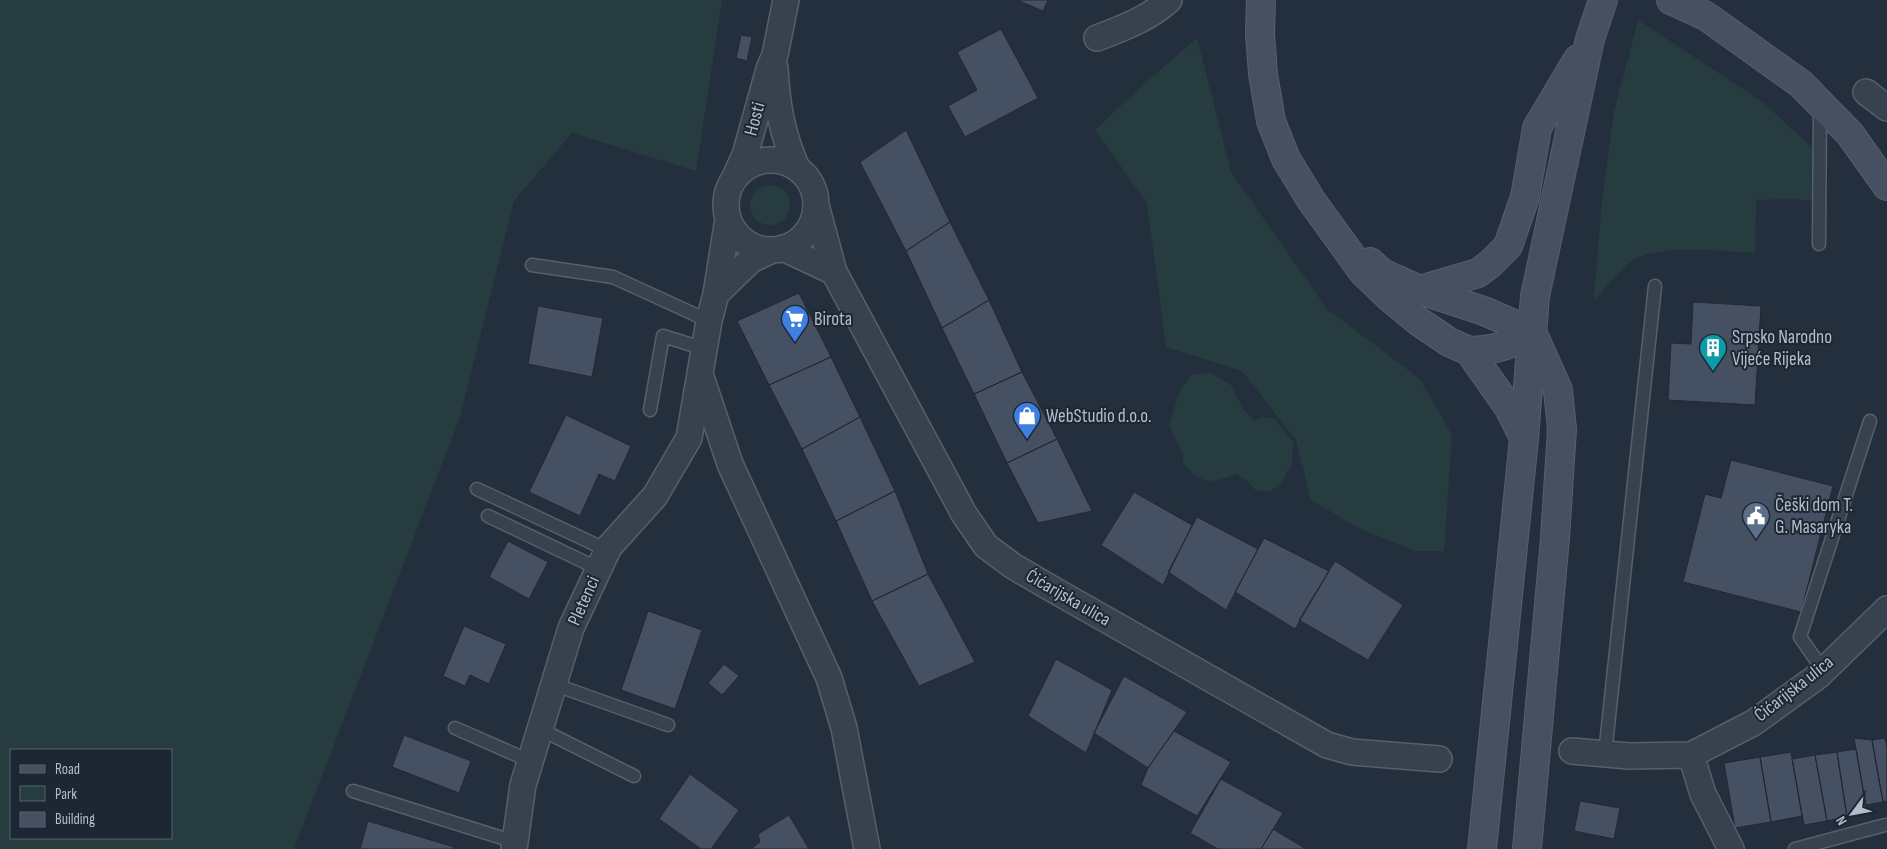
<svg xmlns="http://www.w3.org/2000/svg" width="1887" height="849" font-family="'Sofia Sans Condensed',sans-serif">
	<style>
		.green { fill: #263c3f; fill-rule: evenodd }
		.building { fill: #455162; stroke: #1f2835 }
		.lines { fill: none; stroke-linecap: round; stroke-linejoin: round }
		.lane-casing { stroke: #565f6c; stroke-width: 15 }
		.street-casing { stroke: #565f6c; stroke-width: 28 }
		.secondary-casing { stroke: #565f6c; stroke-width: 30 }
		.lane { stroke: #38414e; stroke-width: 12 }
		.street { stroke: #38414e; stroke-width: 25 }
		.secondary { stroke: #465061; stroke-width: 28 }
		.labels { text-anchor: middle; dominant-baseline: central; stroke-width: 4; stroke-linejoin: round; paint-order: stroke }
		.street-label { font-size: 19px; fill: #b4bcc9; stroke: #1d2633 }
		.poi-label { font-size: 19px; fill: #b4bcc9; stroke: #1d2633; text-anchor: start }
	</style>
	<rect width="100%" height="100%" fill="#242f3e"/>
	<path class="green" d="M0 0H722L696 171 572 133 514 201 460 417 294 849H0ZM11 750H171V838H11Z
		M1638 20 1764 103 1826 161V203L1793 199 1756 200 1755 253C1724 251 1657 243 1632 261 1620 269 1605 289 1594 300L1602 201 1614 112Z
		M1197 38 1231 172 1327 309 1420 379 1452 435 1444 551H1416L1362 530 1311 500 1296 440 1242 371 1166 347 1147 203 1095 130 1145 83Z
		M750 205a20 20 0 1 1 40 0a20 20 0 1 1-40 0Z
		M1210 373 1231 385 1243 409 1254 421 1262 417 1275 419 1293 442 1292 464 1279 486 1268 492 1255 490 1248 481 1236 474C1210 484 1202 485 1183 463V454L1169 425 1180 390 1191 375Z"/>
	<path class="building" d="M1017 0H1048L1043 11Z
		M1001 29 1038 98 965 137 948 106 977 90 957 52Z
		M741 35 752 37 747 61 736 58Z
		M906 130 950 222 906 251 860 162Z
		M950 222 989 300 942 328 906 251Z
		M799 293 831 357 769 385 737 321Z
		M989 300 1022 372 974 394 942 328Z
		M1693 302 1761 306 1755 405 1668 400 1671 343 1691 344Z
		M538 306 603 318 592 377 528 364Z
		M831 357 860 417 802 449 769 385Z
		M1022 372 1057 439 1007 463 974 394Z
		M566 415 631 446 615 481 599 474 580 516 529 492Z
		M860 417 895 491 836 521 802 449Z
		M1057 439 1092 511 1038 523 1007 463Z
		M1731 460 1833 486 1801 612 1683 582 1705 494 1721 498Z
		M895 491 928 574 872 601 836 521Z
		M1134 492 1192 525 1163 585 1101 545Z
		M1197 517 1258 549 1226 610 1168 572Z
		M1264 538 1329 571 1295 629 1235 592Z
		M508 541 548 562 529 599 489 577Z
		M1335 561 1403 605 1368 660 1299 620Z
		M928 574 975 662 919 686 872 601Z
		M648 611 702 630 675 709 621 690Z
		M464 626 506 644 489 684 470 675 465 686 443 676Z
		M1056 659 1112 690 1086 753 1028 716Z
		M724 664 739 676 722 695 708 683Z
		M1124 676 1187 712 1148 768 1094 733Z
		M1174 731 1231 762 1197 816 1141 785 1148 768Z
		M404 735 471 761 459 793 392 767Z
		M1854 738 1872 740 1883 802 1866 805Z
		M1885 738 1887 747V801L1883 802 1872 740Z
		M1856 749 1867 814 1847 817 1837 752Z
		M1791 752 1802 816 1771 822 1760 757Z
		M1837 752 1847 817 1827 821 1815 755Z
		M1815 755 1827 821 1804 825 1792 759Z
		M1760 757 1771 822 1735 828 1724 763Z
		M690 774 739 810 711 849H701L659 819Z
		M1221 779 1283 813 1261 849H1218L1190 833Z
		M1580 801 1620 808 1614 839 1574 831Z
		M789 815 809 849H751L760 842 758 834Z
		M368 821 454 847 453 849H360Z
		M1273 829 1306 849H1261Z"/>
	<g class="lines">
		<defs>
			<path id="lane" d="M1819 244 1820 107
				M532 265 613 277 709 321
				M650 410 663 336 705 349
				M477 489 607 550
				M488 516 599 569
				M1823 670 1800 637 1870 421
				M553 684 668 725
				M455 728 530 761
				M540 729 634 776
				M1605 754 1655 286
				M353 791 515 842
				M1795 849 1885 825"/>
			<path id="street" d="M1097 38C1123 28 1148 19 1169 0
				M775 68C777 105 782 134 797 168
				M1866 92 1887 108
				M726 205a45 45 0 1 1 90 0a45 45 0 1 1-90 0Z
				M734 179 745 155 769 69 775 55 786 0
				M728 219 716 294 751 260 772 250
				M783 248 834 272 816 205
				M834 272 964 514 986 546 1013 566 1054 590 1327 745 1352 752 1439 759
				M701 377 730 464 829 678 844 728 867 849
				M1572 751 1629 756 1691 755 1753 723 1818 676 1887 609
				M1691 755 1703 794 1731 849
				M514 849 523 785 571 628 609 547 655 496 689 438 709 321 716 294"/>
			<path id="secondary" d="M1261 0 1260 34 1263 74 1271 121 1286 159 1311 200 1363 272 1389 297 1418 321 1449 342 1469 351 1509 408 1524 438
				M1671 0 1706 16 1801 84 1850 134 1887 186
				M1370 262 1382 273 1420 290 1478 273 1490 264 1508 246 1525 197 1537 128 1578 59
				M1420 290 1484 311 1532 332 1558 390 1562 429 1555 538 1527 849
				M1469 351C1495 350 1510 346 1532 332
				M1482 849 1524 439 1535 296 1590 39 1603 0"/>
		</defs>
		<use href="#lane" class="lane-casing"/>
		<use href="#street" class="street-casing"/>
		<use href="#secondary" class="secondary-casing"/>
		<use href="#lane" class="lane"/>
		<use href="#street" class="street"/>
		<use href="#secondary" class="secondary"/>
	</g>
	<defs>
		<symbol id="supermarket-pin" viewBox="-11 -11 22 30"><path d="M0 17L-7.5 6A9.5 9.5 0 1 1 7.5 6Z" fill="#3f7fe0" stroke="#1d2633"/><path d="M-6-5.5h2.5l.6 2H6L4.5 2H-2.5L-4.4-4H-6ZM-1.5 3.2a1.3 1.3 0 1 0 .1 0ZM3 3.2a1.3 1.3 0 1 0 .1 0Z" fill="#fff"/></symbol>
		<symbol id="building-pin" viewBox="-11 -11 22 30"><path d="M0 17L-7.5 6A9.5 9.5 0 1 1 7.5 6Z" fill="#0f9aa8" stroke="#1d2633"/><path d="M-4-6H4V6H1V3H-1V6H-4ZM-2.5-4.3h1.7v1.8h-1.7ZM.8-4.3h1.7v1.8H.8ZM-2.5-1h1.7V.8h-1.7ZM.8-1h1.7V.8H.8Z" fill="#fff"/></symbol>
		<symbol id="shop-pin" viewBox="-11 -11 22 30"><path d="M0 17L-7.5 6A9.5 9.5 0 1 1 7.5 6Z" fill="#3f7fe0" stroke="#1d2633"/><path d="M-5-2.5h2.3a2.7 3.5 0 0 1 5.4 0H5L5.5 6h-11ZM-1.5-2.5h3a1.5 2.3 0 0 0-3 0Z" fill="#fff"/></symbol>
		<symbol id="civic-pin" viewBox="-11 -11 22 30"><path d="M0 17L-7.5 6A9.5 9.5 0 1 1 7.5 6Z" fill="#5c6f8a" stroke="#1d2633"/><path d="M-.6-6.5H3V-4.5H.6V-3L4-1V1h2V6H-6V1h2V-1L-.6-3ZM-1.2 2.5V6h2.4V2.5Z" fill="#fff"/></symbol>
	</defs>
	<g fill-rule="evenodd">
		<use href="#supermarket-pin" x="779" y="303" width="32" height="43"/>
		<use href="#building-pin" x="1697" y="332" width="32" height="43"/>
		<use href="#shop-pin" x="1011" y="400" width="32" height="43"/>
		<use href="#civic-pin" x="1740" y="500" width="32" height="43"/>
	</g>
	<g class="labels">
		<g class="street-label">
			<text transform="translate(755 119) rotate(-75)">Hosti</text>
			<text transform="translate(1068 598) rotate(30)">Ćićarijska ulica</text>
			<text transform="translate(584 601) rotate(-66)">Pletenci</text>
			<text transform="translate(1794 689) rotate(-38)">Ćićarijska ulica</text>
		</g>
		<g class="poi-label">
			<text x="814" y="319">Birota</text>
			<text x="1732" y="337">Srpsko Narodno<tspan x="1732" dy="22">Vijeće Rijeka</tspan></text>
			<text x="1046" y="416">WebStudio d.o.o.</text>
			<text x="1775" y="505">Češki dom T.<tspan x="1775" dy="22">G. Masaryka</tspan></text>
		</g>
	</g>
	<rect x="10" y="749" width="162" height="90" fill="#1d2633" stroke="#59626f"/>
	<rect x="20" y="765" width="25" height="8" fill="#465061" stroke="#59626f"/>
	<text x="55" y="774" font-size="15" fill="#b4bcc9">Road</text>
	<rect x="20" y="786" width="25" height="15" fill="#263c3f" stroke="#59626f"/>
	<text x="55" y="799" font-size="15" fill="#b4bcc9">Park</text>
	<rect x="20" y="812" width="25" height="15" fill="#455162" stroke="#59626f"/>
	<text x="55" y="824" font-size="15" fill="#b4bcc9">Building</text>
	<g transform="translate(1852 814) rotate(238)" stroke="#1d2633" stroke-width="4" paint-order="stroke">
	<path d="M0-4L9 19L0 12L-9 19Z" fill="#b4bcc9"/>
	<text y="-8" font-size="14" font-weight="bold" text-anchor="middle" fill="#b4bcc9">N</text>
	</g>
</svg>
